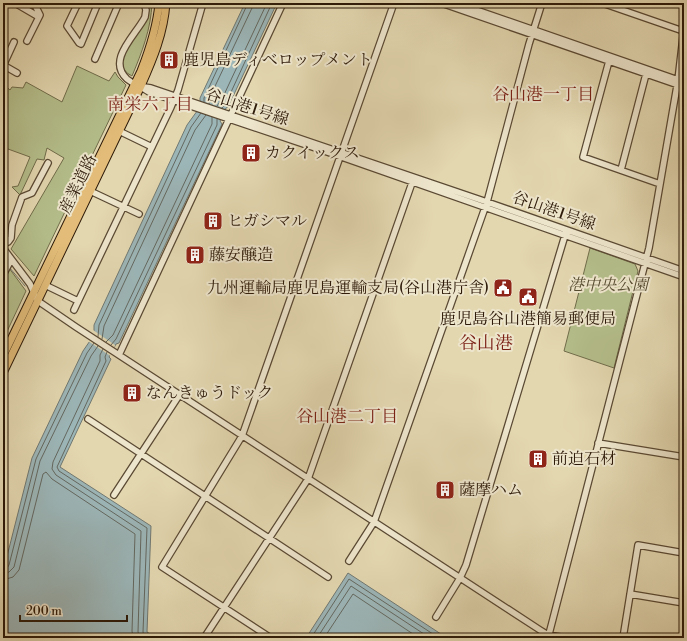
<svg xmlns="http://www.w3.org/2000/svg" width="687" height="641" font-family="'Libre Bodoni','Noto Serif JP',serif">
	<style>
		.green { fill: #b4be8b; stroke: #706c4a }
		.water { fill: #9cb6b8; stroke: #707872 }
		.pier { fill: #e3d7b0 }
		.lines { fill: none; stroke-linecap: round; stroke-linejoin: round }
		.shore { stroke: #646860; stroke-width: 1 }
		.stream { stroke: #707872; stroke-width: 1 }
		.minor-casing { stroke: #5a4933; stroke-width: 8 }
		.major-casing { stroke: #2d1a09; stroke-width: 9 }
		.minor { stroke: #ede5cc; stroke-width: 5.5 }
		.major { stroke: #e2bc78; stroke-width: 7 }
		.labels { text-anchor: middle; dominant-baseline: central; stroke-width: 4; stroke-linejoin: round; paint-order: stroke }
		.poi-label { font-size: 16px; fill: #2d1a09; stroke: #ede5cc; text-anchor: start }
		.street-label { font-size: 16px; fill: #2d1a09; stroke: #ede5cc }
		.park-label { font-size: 16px; font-style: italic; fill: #564b30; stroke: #ede5cc }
		.neighbourhood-label { font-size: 17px; fill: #7a1f14; stroke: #ede5cc }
		.quarter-label { font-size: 18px; fill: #7a1f14; stroke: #ede5cc }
	</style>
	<rect width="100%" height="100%" fill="#e3d7b0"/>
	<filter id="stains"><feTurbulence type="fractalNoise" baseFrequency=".005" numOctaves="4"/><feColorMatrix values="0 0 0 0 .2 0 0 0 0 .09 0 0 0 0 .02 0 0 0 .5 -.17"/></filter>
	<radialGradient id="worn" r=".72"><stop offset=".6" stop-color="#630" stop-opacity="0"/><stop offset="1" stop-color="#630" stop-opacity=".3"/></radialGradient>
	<path class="green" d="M146 3H152C151 29 142 52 132 76 106 63 138 37 144 22 146 16 146 9 146 3Z
		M77 66 109 81 115 72 118 77 126 85 34 276 11 249 64 158 47 148 44 160 37 159 20 195 12 187 18 186 30 157 8 149 3 145V84L10 90 12 87 23 88 26 82 62 102Z
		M590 248 635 264 638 271 614 368 564 351Z
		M9 268 26 291 3 340V279Z"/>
	<path class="water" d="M245 3H277L228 107 226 108 220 121 222 124 119 343 116 344 109 357 111 359 60 467 151 526 147 632 156 638H3V572L32 458 83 351 94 335V325L187 125 200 107V98Z
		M348 573 447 638H306Z"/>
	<path class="pier" d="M93 330 115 345 112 357 88 341 92 335Z"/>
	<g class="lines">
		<path class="shore" d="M204 102V98L248 3
			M209 104V99L252 8 253 3
			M217 106 222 99 267 3
			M222 108 226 103 272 3
			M98 337 99 325 191 127 201 113
			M102 339 104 326 195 130 206 115
			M106 342 113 335 212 124V117
			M111 345 116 339 217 125V119
			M103 349 100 355V361L53 462 52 469 56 475 141 531 138 632 140 638
			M107 352 105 357 106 361 57 467 59 471 147 528 143 632 144 635 148 638
			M3 568H7L9 565 36 459 87 353 94 343
			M3 574 9 572 14 567 40 461 91 356 98 346
			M3 580 13 577 19 570 43 474 46 472 52 479 135 534 132 631 133 638
			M311 638 349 579 439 638
			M317 638 351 586 430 638
			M324 638 353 594 419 638"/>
		<path class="stream" d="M3 259 7 262
			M9 267 25 286"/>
		<defs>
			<path id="minor" d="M15 3 39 17
				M78 3 67 26 79 43 81 44 98 3
				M144 3 146 10 145 17C136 35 106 60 127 79 133 84 142 87 149 92L330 153 684 277
				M441 3 684 87
				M456 3 684 82
				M602 3 683 31
				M27 41 40 15 34 3
				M95 59 119 3
				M609 61 583 157 660 184
				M3 65 17 73
				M3 66 14 42
				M144 87 151 88 487 202 684 271
				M119 131 152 147
				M621 170 646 74
				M88 190 139 214
				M3 244 8 242 11 238 12 225 22 197 32 193 48 163
				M3 248 30 284 38 301 76 327 540 630 548 635 567 638
				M3 275 11 260
				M45 285 78 301
				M74 310 171 107 178 90 203 3
				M119 355 283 3
				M88 419 328 577
				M598 443 684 457
				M114 495 180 394
				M349 561 374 522 487 202 529 44 542 3
				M630 594 684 603
				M436 617 460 578 466 565 566 232
				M204 638 308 479 413 180
				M271 638 162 567 242 436 394 3
				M548 638 649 248 678 80 684 28
				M623 638 638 545 684 553"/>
			<path id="major" d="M3 356 141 71C150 48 157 27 159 3
				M3 373 141 86C153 59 164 33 166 3"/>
		</defs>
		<use href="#minor" class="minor-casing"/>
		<use href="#major" class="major-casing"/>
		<use href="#minor" class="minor"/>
		<use href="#major" class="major"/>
	</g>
	<defs>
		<symbol id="building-square" viewBox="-11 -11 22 22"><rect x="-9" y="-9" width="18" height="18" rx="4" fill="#8f2418" stroke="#ede5cc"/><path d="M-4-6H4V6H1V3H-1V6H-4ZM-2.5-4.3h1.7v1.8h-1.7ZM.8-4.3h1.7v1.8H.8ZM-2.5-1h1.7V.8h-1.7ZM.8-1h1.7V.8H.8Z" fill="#fff"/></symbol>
		<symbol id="civic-square" viewBox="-11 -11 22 22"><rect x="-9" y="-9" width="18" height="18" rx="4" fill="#8f2418" stroke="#ede5cc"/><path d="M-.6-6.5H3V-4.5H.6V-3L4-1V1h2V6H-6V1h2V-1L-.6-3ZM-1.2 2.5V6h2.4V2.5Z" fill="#fff"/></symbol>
	</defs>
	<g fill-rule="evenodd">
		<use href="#building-square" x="158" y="49" width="22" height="22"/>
		<use href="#building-square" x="240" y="142" width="22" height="22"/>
		<use href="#building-square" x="202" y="210" width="22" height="22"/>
		<use href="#building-square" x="184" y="244" width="22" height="22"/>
		<use href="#civic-square" x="492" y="277" width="22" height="22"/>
		<use href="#civic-square" x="517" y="286" width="22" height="22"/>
		<use href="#building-square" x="121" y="382" width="22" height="22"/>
		<use href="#building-square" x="527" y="448" width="22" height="22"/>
		<use href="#building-square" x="434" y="479" width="22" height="22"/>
	</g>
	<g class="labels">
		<g class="poi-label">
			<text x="183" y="60">鹿児島ディベロップメント</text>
			<text x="265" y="153">カクイックス</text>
			<text x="227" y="221">ヒガシマル</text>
			<text x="209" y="255">藤安醸造</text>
			<text x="489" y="288" text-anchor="end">九州運輸局鹿児島運輸支局(谷山港庁舎)</text>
			<text x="528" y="319" text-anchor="middle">鹿児島谷山港簡易郵便局</text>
			<text x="146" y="393">なんきゅうドック</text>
			<text x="552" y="459">前迫石材</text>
			<text x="459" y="490">薩摩ハム</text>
		</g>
		<g class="street-label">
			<text transform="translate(247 107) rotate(18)">谷山港1号線</text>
			<text transform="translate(78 184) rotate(-64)">産業道路</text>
			<text transform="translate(554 211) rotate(19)">谷山港1号線</text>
		</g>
		<g class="park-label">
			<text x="608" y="285">港中央公園</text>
		</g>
		<g class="neighbourhood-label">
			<text x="543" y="95">谷山港一丁目</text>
			<text x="150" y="105">南栄六丁目</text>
			<text x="347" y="417">谷山港二丁目</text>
		</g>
		<g class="quarter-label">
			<text x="486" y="343">谷山港</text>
		</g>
	</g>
	<rect width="687" height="641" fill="none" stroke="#e3d7b0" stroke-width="16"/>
	<rect x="4" y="4" width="679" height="633" fill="none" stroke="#2d1a09" stroke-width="2"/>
	<rect x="8" y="8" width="671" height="625" fill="none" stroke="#2d1a09"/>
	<path d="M20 615v6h107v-6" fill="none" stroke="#2d1a09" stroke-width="2"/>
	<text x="26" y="615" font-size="12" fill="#2d1a09" stroke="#ede5cc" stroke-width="3" paint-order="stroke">200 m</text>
	<rect width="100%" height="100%" filter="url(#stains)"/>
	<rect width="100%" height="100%" fill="url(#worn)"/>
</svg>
